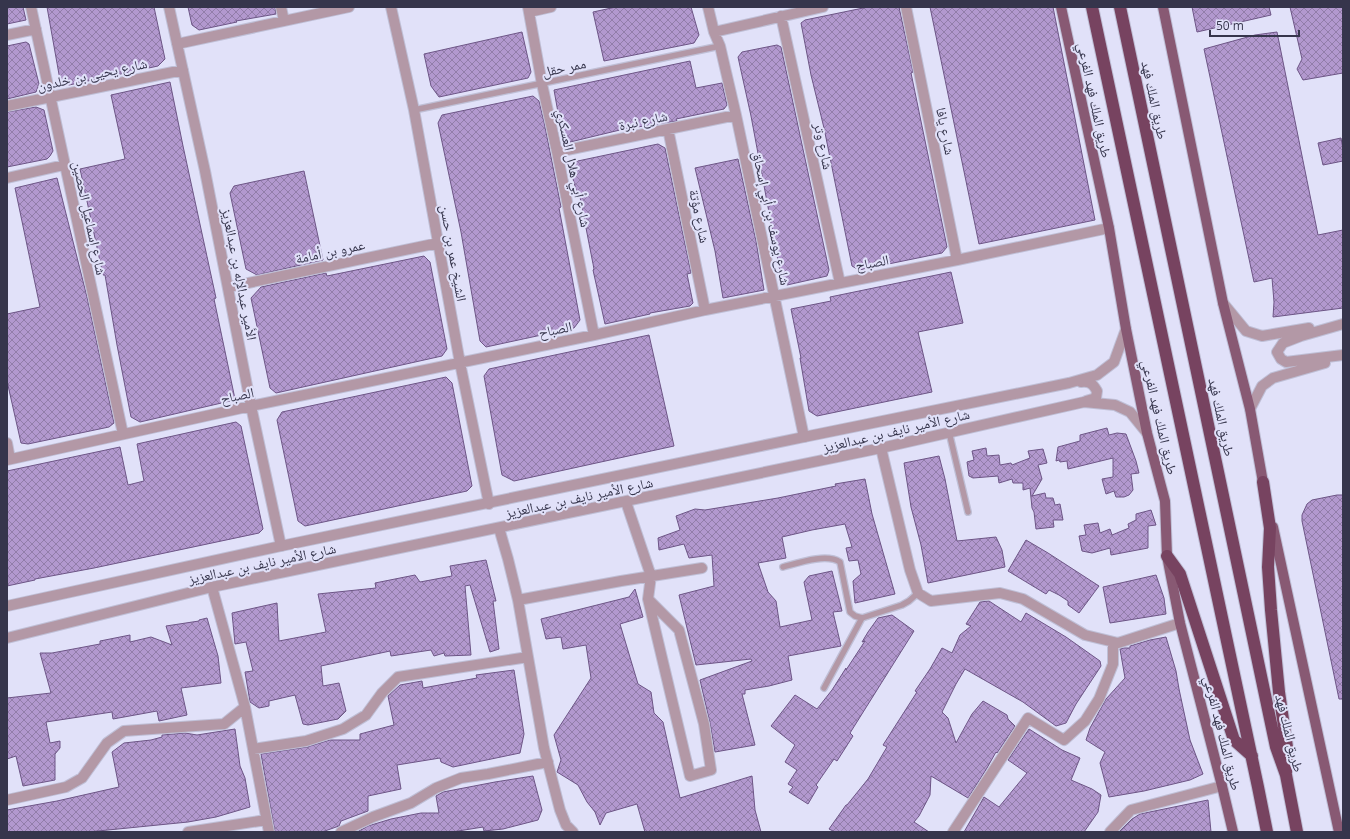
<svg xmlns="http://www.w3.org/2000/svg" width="1350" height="839" font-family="'Open Sans','Noto Naskh Arabic',sans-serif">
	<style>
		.building { fill: url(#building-cross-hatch); stroke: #6d5586 }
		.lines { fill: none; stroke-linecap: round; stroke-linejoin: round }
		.service-casing { stroke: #bfbfd6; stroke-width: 8 }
		.minor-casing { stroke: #bfbfd6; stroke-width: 12 }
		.tertiary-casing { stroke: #bfbfd6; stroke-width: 12 }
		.primary-casing { stroke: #bfbfd6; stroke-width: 12 }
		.motorway-casing { stroke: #bfbfd6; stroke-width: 14 }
		.service { stroke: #b398a6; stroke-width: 5.5 }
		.minor { stroke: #b398a6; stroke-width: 10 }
		.tertiary { stroke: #b398a6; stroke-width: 10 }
		.primary { stroke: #885973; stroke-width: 10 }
		.motorway { stroke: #774360; stroke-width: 12 }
		.labels { text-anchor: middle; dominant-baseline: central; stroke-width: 4; stroke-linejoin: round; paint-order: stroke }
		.street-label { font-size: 14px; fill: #36354c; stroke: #e1e1f9 }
	</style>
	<defs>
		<pattern id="building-cross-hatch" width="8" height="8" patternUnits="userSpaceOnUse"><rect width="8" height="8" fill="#b298ce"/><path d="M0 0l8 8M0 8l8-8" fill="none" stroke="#927da9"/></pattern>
	</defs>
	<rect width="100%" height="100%" fill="#e1e1f9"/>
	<path class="building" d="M7 7H23L26 20 7 24Z
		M47 7H154L165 59 158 66 69 85 60 80Z
		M188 7H275L276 14 236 21 237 22 199 30 192 25Z
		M616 7H691L699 35 694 43 604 61 593 12Z
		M868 7H899L913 72 911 73 947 247 942 253 859 270 852 266 824 128 811 75 801 23 805 20Z
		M930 7H1053L1095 220 979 244Z
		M1192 7H1269L1271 15 1197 32Z
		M1290 7H1343V73L1303 80 1297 69 1302 59Z
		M522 32 531 72 528 78 439 97 431 86 424 54Z
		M1277 32 1318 235 1343 230V308L1273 317 1274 302 1272 278 1254 282 1204 49 1255 35Z
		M26 42 29 44 39 84 36 92 7 99V46Z
		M777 45 781 47 829 270 827 276 787 285 782 282 751 116 738 57 742 52Z
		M690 61 696 88 722 83 727 105 724 109 676 119 677 121 624 129 566 143 563 140 557 116 559 118 554 90Z
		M170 82 183 146 216 298 214 299 235 399 230 401 140 422 131 417 117 345 105 275H103L80 169 125 159 111 95Z
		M533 96 539 101 544 122 561 207 559 208 580 320 574 328 486 347 480 341 461 232 438 123 442 115Z
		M36 107 44 110 53 151 50 156 47 159 7 167V112Z
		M1341 138 1343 149V161L1323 165 1318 143Z
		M658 144 665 148 691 273 687 274 693 303 690 306 650 313V314L605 324 593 270 594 269 579 192 577 193 571 172 573 162Z
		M738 159 756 241 764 290 723 298 715 251 695 168Z
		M304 171 323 260 257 275 246 269 230 193 234 186Z
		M57 178 87 297 114 423 109 427 28 444 21 443 7 381V314L40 307 15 188Z
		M424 256 430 262 447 349 442 356 276 393 270 388 251 298 261 287 326 273 327 276Z
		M951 272 963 323 918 332 932 392 817 416 809 411 800 358H801L791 309 831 301 830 297Z
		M649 335 674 446 514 481 502 475 484 376 489 369Z
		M446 377 452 383 472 486 467 491 305 526 298 521 277 420 282 412Z
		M236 422 241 426 263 529 259 533 94 568 35 579V580L7 586V471L120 447 128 485 144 481 137 444Z
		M1107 428 1109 435 1117 433 1126 434 1136 461 1139 473 1131 474 1133 490 1129 495 1124 497H1116L1114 491 1106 494 1102 479 1113 477V458L1068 469 1067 461 1060 462 1059 460 1056 461 1058 447 1080 441V435Z
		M986 448 987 456 999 455 1000 465 1011 463 1012 465 1030 458 1028 451 1043 449 1047 463 1038 465 1042 479 1032 496 1045 493 1046 498H1053L1055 505 1060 504 1063 520H1053L1054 527 1036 529 1034 512 1032 508 1030 488 1023 490V483H1013L1012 479 999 483 998 476 973 478 969 476 967 462 974 460 972 451Z
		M939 456 945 479 957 541 996 537 1002 550 1005 567 928 583 921 545 911 507 904 463Z
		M865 479 872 514 895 594 855 603 853 581 861 574 858 560 849 561 846 548 852 547 845 524 812 530 782 537 786 558 758 563 768 592 776 601 780 627 812 620 804 582 809 576 832 571 842 611 833 612 841 646 788 656 792 680 769 686 745 690V694H742L755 745 715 752 710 723 700 680 752 661 751 659 696 665 679 595 714 586 712 555 689 558 684 544 659 550 658 538 680 530 676 516 695 509 705 510 778 498 836 486 835 484Z
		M1337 495H1343V699H1339L1302 521V515L1307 504 1312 500Z
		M1151 510 1156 525 1148 526V548L1111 555 1110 548 1092 553 1082 551 1079 536 1086 535 1084 525 1098 523 1100 533 1110 529 1112 535 1129 528 1128 524 1136 520V514Z
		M1026 540 1048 553 1099 586 1079 613 1068 605V601L1059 595 1049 590 1046 594 1008 571Z
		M486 560 496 601H493L499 649 490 652 470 585 465 586 471 655 445 656 444 653 434 656 431 650 391 656 390 651 321 666 323 686 339 683 346 711 338 719 308 725 303 724 295 695 269 701V706L259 708 250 702 245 672 253 671 246 642 235 644 232 613 277 603 279 641 326 632 318 594 376 588 375 583 415 575 420 582 452 576 450 566Z
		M1156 575 1164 598 1166 614 1110 623 1103 587Z
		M635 589 643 617 620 624 638 684 651 692 654 713 663 722 680 798 752 776 755 810 761 832H645L637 804 606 813 600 825 595 812 587 802 578 785 557 772 561 760 554 735 591 678 586 645 563 649 561 637 546 639 541 619 629 597Z
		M989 601 1021 622 1026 613 1066 637 1100 661 1101 666 1076 704 1066 723 1056 726 1023 702 965 669 956 684 942 712 948 718 956 743 972 714 983 701 1007 715 1008 719 1015 726 997 753 996 752 987 768 968 798 931 776 930 795 919 816 914 822 929 832H835L829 829 846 805H847L868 779 887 747 883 745 917 692 915 691 930 669 942 648 952 653 960 635 971 626 966 624 980 602Z
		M892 615 914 631 850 733 853 736 837 761 834 759 816 785 818 787 808 804 789 792 793 787 788 784 797 770 785 762 795 745 771 726 795 695 817 709 832 690 846 668V670L865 641 862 642 868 632 878 618Z
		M207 618 218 656 221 683 181 688 187 715 159 721 157 711 113 719 112 712 46 722 50 743 60 741V748L55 754V780L23 786 16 756 7 759V698L51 693 40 653H52L100 644V641L130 635V642L151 637 172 645 166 626 199 621V620Z
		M1166 637 1176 671 1179 689 1190 740 1203 774 1190 780 1144 791 1109 797 1100 763 1105 752 1086 740 1090 728 1106 699 1125 678 1120 649 1124 648H1130V646L1150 640Z
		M514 670 524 734 520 753 453 767 441 762 440 758 397 765 401 789 368 796V811L341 821 339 826 322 832H275L261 754 307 747 330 740H360V734L394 725 388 696 400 685 422 681 423 688 477 678 476 675Z
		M235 729 240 766 245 778 250 807 216 817 188 822 88 832H7V810L57 801 119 787 112 752 124 743 151 740 162 737V735L185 733 197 735Z
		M1029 729 1062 750 1080 758 1071 780 1092 789 1101 795 1098 812 1084 832H964L984 797 999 807 1027 773 1008 760Z
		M533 776 542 810 538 820 503 829 484 831 483 827 452 832H357L368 826 391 819 421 813H439L436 796 443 792 495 782Z
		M1208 800 1211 832H1119L1132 819 1140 814Z"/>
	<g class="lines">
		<defs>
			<path id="service" d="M414 110 720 46
				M949 432 968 512
				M783 567C798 563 826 553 840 562L850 612 855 616 862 618 902 605 909 601 918 593
				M824 688 862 618"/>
			<path id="minor" d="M31 7 123 434
				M169 7 205 171 251 406 281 546
				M281 7 284 21
				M391 7 414 110 460 363 489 504
				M528 7 542 84 557 152 594 335
				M708 7 714 32 720 46 736 115 804 437
				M906 7 957 260
				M529 12 551 7
				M781 16 840 283
				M714 32 823 7
				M7 35 36 29
				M177 44 349 7
				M7 106 183 70
				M668 129 705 310
				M557 152 736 115
				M7 178 64 165
				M229 287 438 243
				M7 443 10 459
				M881 448 910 570 918 593 931 601 1000 593 1023 599 1085 635 1118 643 1180 623
				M7 460 251 406 594 335 705 310 957 260 1109 228
				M626 502 651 576 648 599 690 776 711 770 704 724 679 630 648 599
				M499 528 508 559 518 600 544 748 560 810 566 825 573 832
				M212 587 245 707 269 832
				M518 600 621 581 702 568
				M253 749 306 741 343 729 366 715 382 693 398 677 528 657
				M7 800 66 787 82 778 107 743 124 731 224 724 245 707
				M188 832 266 820
				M341 832 373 817 411 803 436 788 461 778 488 774 548 762
				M953 832 1028 718 1064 740 1085 721 1099 699 1113 664V642
				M1110 832 1131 810 1222 786"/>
			<path id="tertiary" d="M1223 303 1246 331 1262 336 1309 328
				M1343 324 1301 336 1283 343 1277 352 1281 359 1286 362 1343 355
				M1081 382C1090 381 1093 384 1097 391L1096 398 1086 401
				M1250 409 1262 386 1273 378 1325 363
				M7 606 281 546 804 437 1069 383 1097 375 1114 362 1126 329
				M7 638 212 587 881 448 1084 402 1115 405 1130 412 1147 433"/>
			<path id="primary" d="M1061 7 1109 228 1126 329 1147 433 1165 501 1167 556 1180 623 1222 786 1233 832
				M1163 7 1223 303 1250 409 1264 488
				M1273 527 1339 832"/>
			<path id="motorway" d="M1092 7 1258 787 1267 832
				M1120 7 1276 747 1286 775 1297 832
				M1263 482 1270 528 1268 567 1271 610 1279 692 1288 754 1286 772
				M1167 556 1180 574 1234 740 1252 756"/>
		</defs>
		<use href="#service" class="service-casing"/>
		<use href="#minor" class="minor-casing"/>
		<use href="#tertiary" class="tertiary-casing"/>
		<use href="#primary" class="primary-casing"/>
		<use href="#motorway" class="motorway-casing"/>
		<use href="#service" class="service"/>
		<use href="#minor" class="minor"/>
		<use href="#tertiary" class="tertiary"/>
		<use href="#primary" class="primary"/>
		<use href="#motorway" class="motorway"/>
	</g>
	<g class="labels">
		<g class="street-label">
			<text transform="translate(564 67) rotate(-12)">ممر حقل</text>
			<text transform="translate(92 74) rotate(-12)">شارع يحيى بن خلدون</text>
			<text transform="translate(1095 100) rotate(78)">طريق الملك فهد الفرعي</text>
			<text transform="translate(1155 100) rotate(78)">طريق الملك فهد</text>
			<text transform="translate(643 120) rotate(-12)">شارع نبرة</text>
			<text transform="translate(946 131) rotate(79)">شارع يافا</text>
			<text transform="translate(824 146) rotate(78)">شارع وتر</text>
			<text transform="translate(574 168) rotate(78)">شارع أبي هلال العسكري</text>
			<text transform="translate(700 216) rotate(78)">شارع مؤتة</text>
			<text transform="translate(90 218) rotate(78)">شارع إسماعيل الحصين</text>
			<text transform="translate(772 218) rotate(78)">شارع يوسف بن أبي إسحاق</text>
			<text transform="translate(330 251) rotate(-12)">عمرو بن أمامة</text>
			<text transform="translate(454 253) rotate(80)">الشيخ عمر بن حسن</text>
			<text transform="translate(872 262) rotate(-11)">الصباح</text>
			<text transform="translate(240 274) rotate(79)">الأمير عبدالإله بن عبدالعزيز</text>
			<text transform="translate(555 329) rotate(-12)">الصباح</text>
			<text transform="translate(237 395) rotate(-12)">الصباح</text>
			<text transform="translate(1160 417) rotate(77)">طريق الملك فهد الفرعي</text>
			<text transform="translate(1222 417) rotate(78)">طريق الملك فهد</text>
			<text transform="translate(896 430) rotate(-13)">شارع الأمير نايف بن عبدالعزيز</text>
			<text transform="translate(579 497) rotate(-12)">شارع الأمير نايف بن عبدالعزيز</text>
			<text transform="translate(262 563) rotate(-12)">شارع الأمير نايف بن عبدالعزيز</text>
			<text transform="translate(1223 733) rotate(76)">طريق الملك فهد الفرعي</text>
			<text transform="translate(1290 733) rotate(76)">طريق الملك فهد</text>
		</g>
	</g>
	<rect width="1350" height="839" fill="none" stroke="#36354c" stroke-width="16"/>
	<path d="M1210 30v6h89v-6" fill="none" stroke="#36354c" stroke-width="2"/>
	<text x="1216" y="30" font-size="12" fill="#36354c" stroke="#e1e1f9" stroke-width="3" paint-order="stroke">50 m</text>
</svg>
